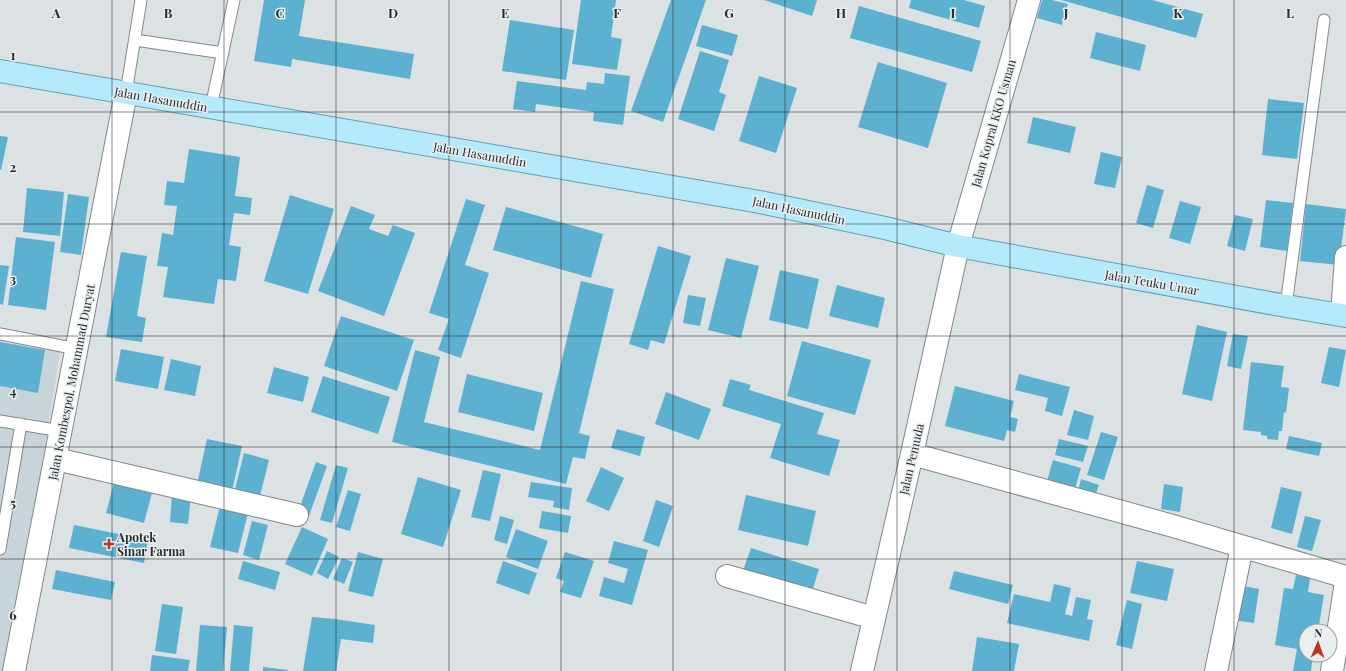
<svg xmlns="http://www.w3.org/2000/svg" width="1346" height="671" font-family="'Playfair Display',serif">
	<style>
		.built { fill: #c7d4d9 }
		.building { fill: #5bb1cf }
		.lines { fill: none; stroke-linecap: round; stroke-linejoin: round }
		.lane-casing { stroke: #838789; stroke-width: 13 }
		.street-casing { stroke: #838789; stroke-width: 24 }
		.secondary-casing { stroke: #838789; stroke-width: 24 }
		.primary-casing { stroke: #649eb3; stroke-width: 24 }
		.lane { stroke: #fff; stroke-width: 11 }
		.street { stroke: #fff; stroke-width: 22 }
		.secondary { stroke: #fff; stroke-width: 22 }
		.primary { stroke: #b5eafd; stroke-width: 22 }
		.grid { fill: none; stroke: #292a2b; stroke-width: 1; stroke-opacity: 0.55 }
		.poi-dot { fill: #bf3320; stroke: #e9eef0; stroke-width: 1.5 }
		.labels { text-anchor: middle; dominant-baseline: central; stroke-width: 3; stroke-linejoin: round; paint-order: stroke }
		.street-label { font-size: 12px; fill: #292a2b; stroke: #e9eef0 }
		.poi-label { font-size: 12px; font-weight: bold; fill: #292a2b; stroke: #e9eef0; text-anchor: start }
		.grid-label { font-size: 13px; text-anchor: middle; font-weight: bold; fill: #292a2b; stroke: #e9eef0; stroke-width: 3; stroke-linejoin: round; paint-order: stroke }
	</style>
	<rect width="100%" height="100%" fill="#dce1e3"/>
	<path class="built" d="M0 341 60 352 9 671H0Z"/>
	<path class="building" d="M264 0H305L299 36 414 54 410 79 292 59 291 67 254 61Z
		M581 0H616L611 37 622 39 617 70 572 64Z
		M671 0H706L663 122 631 111Z
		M764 0H817L812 16Z
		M911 0H964L985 6 979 28 909 8Z
		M1042 0H1052L1068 4 1062 25 1037 18Z
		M1061 0H1152L1203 14 1196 38Z
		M859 6 981 41 972 72 850 38Z
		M510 20 574 30 566 80 502 71Z
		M702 25 738 35 732 56 696 46Z
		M1096 32 1146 45 1140 71 1090 58Z
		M700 51 729 60 719 92 726 95 714 131 678 119Z
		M878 62 947 83 928 148 858 127Z
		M605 73 630 76 623 125 593 121 594 112 536 104 535 112 513 109 517 81 586 90 587 82 604 84Z
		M759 76 797 88 776 153 739 141Z
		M1268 99 1304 103 1297 159 1262 155Z
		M1033 117 1076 127 1070 153 1027 143Z
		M0 136 8 137 1 170 0 169Z
		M189 149 240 157 235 196 252 198 250 215 234 213 229 245 241 247 236 281 218 279 214 304 163 297 168 267 157 266 162 233 173 235 177 206 164 205 167 181 184 183Z
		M1101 152 1122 157 1115 188 1094 184Z
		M1147 185 1164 190 1153 228 1136 223Z
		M27 188 64 192 60 236 23 232Z
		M68 194 89 197 81 255 60 252Z
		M290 195 334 209 308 294 264 281Z
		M466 199 485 205 465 265 489 273 461 358 438 350 449 319 429 313Z
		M1266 200 1293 203 1287 251 1260 247Z
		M1180 201 1201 207 1190 244 1169 238Z
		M1306 204 1346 209 1339 265 1300 261Z
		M351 206 375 215 369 229 388 236 393 225 415 233 384 316 318 291Z
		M506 207 603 234 591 278 493 250Z
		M1235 215 1253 219 1245 251 1227 246Z
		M16 237 55 242 46 310 8 305Z
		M658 246 691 256 664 344 651 340 648 350 629 344Z
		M121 252 147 256 137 316 146 318 142 342 106 337Z
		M726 258 759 266 741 338 708 330Z
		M0 265 9 266 3 305 0 304Z
		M780 270 819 279 808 329 769 320Z
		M581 281 614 289 579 433 590 436 585 459 573 457 566 484 392 442 415 350 440 357 424 422 540 450Z
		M837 285 885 298 878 328 829 316Z
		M688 295 706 298 700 326 683 323Z
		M341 316 414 340 397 391 324 366Z
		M1197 325 1227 332 1212 401 1182 394Z
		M1233 334 1248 336 1241 369 1227 366Z
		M802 341 871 360 855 415 787 396Z
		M0 342 45 350 38 393 0 386Z
		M1329 347 1346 350 1339 387 1321 383Z
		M121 349 164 357 158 389 115 381Z
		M171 359 201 366 195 396 164 390Z
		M1251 362 1284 366 1281 387 1289 388 1286 413 1284 412 1282 431H1279L1278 440 1267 439V436L1261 435V432L1243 430Z
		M274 367 309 377 303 402 267 393Z
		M467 374 543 393 534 431 458 412Z
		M1019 374 1070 387 1062 416 1045 411 1048 398 1015 390Z
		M323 376 390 397 378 434 311 412Z
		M730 379 751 385 749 390 824 413 817 434 840 440 829 476 770 458 781 424 722 406Z
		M955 386 1014 401 1010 417 1018 419 1015 432 1007 430 1004 441 945 426Z
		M666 392 711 409 699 440 655 424Z
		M1074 410 1094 416 1088 440 1067 435Z
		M617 429 645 437 640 456 611 448Z
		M1101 432 1118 437 1104 480 1087 475Z
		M1289 436 1322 443 1319 456 1286 449Z
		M207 439 242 446 231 496 196 489Z
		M1059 439 1088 446 1083 462 1055 455Z
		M244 453 269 460 260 496 235 489Z
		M1053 460 1081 468 1075 489 1047 481Z
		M316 462 327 466 309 516 298 512Z
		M336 465 348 468 332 523 320 520Z
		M601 467 624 478 609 511 586 501Z
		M483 470 501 474 490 521 471 517Z
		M418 477 461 490 443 547 401 534Z
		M115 479 153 489 144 523 106 513Z
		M1081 479 1099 485 1095 496 1078 491Z
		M531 482 572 488 569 510 553 507 554 501 528 497Z
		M1164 484 1183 487 1180 512 1161 509Z
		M1281 487 1302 492 1292 534 1271 528Z
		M348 490 361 494 350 531 336 527Z
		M172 494 191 495 188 524 170 522Z
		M746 495 816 511 808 546 738 530Z
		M656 500 673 506 659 547 643 541Z
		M220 506 248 513 238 553 210 547Z
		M542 511 571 516 568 533 539 528Z
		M500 516 514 520 507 544 494 540Z
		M1305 516 1321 520 1312 551 1297 547Z
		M252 521 268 525 259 560 243 555Z
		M74 525 148 540 144 563 69 548Z
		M302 527 328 539 312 576 285 564Z
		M516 529 548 541 538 569 506 557Z
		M614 541 648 550 632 605 599 596 604 577 624 583 628 569 608 563Z
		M751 548 819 569 812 592 743 571Z
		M327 551 339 557 328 579 317 573Z
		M358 552 383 559 373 597 348 591Z
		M565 552 594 561 581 598 560 592 564 581 556 578Z
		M342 558 353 562 344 584 333 579Z
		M243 561 280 572 275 590 238 579Z
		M503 561 537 573 529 595 496 583Z
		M1137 561 1174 569 1167 601 1130 593Z
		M56 570 115 582 111 600 52 589Z
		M954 571 1013 585 1008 604 949 589Z
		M1296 575 1310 578 1308 592 1324 595 1318 631H1306V655H1313L1311 671H1293L1297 649 1275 645 1284 588 1293 589Z
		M1054 584 1071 588 1065 614 1072 616 1076 597 1091 600 1087 619 1093 620 1089 641 1007 623 1014 594 1050 602Z
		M1239 585 1259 589 1254 623 1233 620Z
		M1127 600 1142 604 1132 649 1116 645Z
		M162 604 183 607 176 654 155 651Z
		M312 617 335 619 375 625 373 643 341 639 336 671H303Z
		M200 625 227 627 223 671H196Z
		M234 625 253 627 249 671H230Z
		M977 637 1019 644 1014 671H972Z
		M152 655 190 660 188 671H150Z
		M263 667 288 670V671H263Z"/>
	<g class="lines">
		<defs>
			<path id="lane" d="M135 40 223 53
				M126 93 141 0
				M211 107 234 0
				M1286 306 1324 20
				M0 334 77 349
				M0 421 61 431
				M0 549 21 424"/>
			<path id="street" d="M1342 315 1346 257
				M912 454 1173 526 1346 577
				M56 459 297 515
				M727 576 874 618
				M1216 671 1242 547
				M1332 671 1346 582"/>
			<path id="secondary" d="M14 671 126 93
				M862 671 912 454 958 246 1029 0"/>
			<path id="primary" d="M0 71 760 202 885 228 958 246 1286 306 1346 316"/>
		</defs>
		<use href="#lane" class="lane-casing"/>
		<use href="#street" class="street-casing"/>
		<use href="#secondary" class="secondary-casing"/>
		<use href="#primary" class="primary-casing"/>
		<use href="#lane" class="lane"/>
		<use href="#street" class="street"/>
		<use href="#secondary" class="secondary"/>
		<use href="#primary" class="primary"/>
	</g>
	<path class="grid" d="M112 0V671M224 0V671M336 0V671M449 0V671M561 0V671M673 0V671M785 0V671M897 0V671M1010 0V671M1122 0V671M1234 0V671M0 112H1346M0 224H1346M0 336H1346M0 447H1346M0 559H1346"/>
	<path class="poi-dot" d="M107 538h4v4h4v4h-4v4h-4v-4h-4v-4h4z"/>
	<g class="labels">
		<g class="street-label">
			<text transform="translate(161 99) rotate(10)">Jalan Hasanuddin</text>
			<text transform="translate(993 123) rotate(-74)">Jalan Kopral KKO Usman</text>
			<text transform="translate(480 154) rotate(10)">Jalan Hasanuddin</text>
			<text transform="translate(799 210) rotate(12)">Jalan Hasanuddin</text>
			<text transform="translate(1152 282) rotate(10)">Jalan Teuku Umar</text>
			<text transform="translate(71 382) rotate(-79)">Jalan Kombespol. Mohammad Duryat</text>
			<text transform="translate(911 459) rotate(-77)">Jalan Pemuda</text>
		</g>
		<g class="poi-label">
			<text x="117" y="537">Apotek<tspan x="117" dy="14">Sinar Farma</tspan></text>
		</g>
	</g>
	<g class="grid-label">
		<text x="56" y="18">A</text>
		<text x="168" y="18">B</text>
		<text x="280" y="18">C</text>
		<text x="393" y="18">D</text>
		<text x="505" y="18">E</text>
		<text x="617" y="18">F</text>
		<text x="729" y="18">G</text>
		<text x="841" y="18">H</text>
		<text x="953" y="18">I</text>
		<text x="1066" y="18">J</text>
		<text x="1178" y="18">K</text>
		<text x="1290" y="18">L</text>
		<text x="13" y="60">1</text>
		<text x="13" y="172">2</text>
		<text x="13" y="284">3</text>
		<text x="13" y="396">4</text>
		<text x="13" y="508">5</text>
		<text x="13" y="620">6</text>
	</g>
	<g transform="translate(1318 643) rotate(2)"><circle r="19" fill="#e9eef0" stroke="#9ca0a1"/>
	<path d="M0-3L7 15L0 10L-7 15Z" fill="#bf3320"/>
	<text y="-6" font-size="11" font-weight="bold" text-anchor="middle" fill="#292a2b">N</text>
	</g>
</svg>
